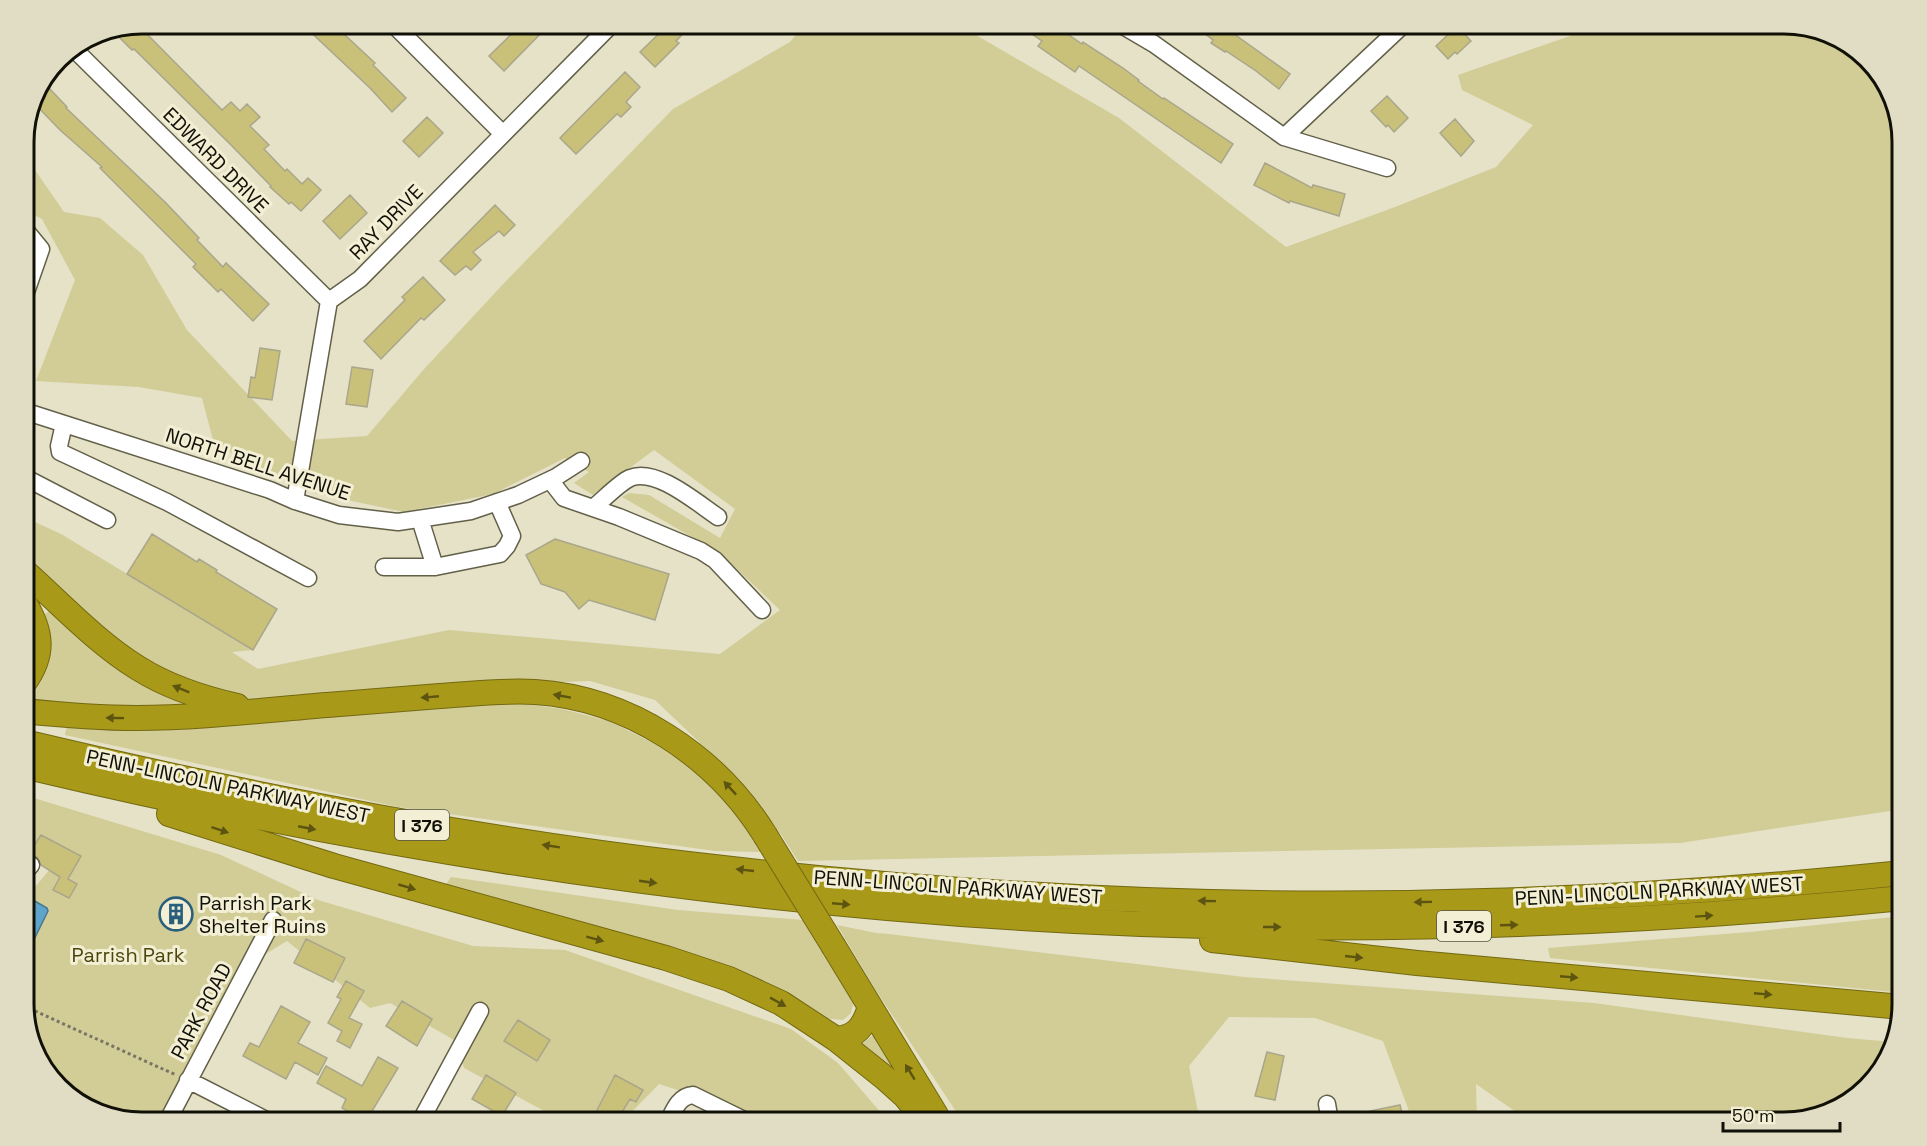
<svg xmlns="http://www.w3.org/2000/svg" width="1927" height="1146" font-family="'Space Grotesk',sans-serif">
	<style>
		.green { fill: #d2cc97 }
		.water { fill: #5ea4cb; stroke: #477890; stroke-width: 1.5 }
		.building { fill: #c9c07a; stroke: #a9a68c; stroke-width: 1.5 }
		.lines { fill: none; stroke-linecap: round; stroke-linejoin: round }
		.minor-casing { stroke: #636049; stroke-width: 19 }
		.highway-casing { stroke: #736912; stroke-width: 26 }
		.path { stroke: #777563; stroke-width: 3; stroke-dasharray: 3 3; stroke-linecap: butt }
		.minor { stroke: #fff; stroke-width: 16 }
		.highway { stroke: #a89918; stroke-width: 24 }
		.highway-bridge-casing { stroke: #736912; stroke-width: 26; stroke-linecap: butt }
		.highway-bridge { stroke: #a89918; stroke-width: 24 }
		.oneway { fill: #5c5410 }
		.labels { text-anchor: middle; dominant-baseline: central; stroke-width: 6; stroke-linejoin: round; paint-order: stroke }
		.shield { fill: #f2efd4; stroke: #545344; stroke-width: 1.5 }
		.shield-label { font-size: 18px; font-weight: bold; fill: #111007 }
		.street-label { font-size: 20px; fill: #111007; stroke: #f2efd4 }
		.poi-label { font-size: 20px; fill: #111007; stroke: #f2efd4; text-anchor: start }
		.park-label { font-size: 20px; fill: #4b440d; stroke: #f2efd4 }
		.rim { fill: none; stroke: #111007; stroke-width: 3 }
	</style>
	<rect width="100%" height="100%" fill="#e5e2c7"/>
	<path class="green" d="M805 24H957L1119 118 1286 247 1395 207 1496 167 1533 125 1462 90 1458 75 1604 24H1785L1844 40 1887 83 1903 135V809L1680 843 798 861 782 836 740 781 655 700 590 681 349 690 259 701 228 696 161 671 110 642 24 564V517L61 534 253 650 232 652 258 669 449 630 720 654 780 610 720 553 622 497 629 493 649 495 720 538 735 509 654 450 593 495 574 483 589 472 565 458 493 494 404 512 314 493 308 480 291 468 285 477 256 470 213 440 202 398 139 387 36 381 75 280 42 219 24 210V154L64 212 100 218 143 255 187 330 292 441 367 436 425 368 507 280 673 109 790 42Z
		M53 608 186 699V705H76L33 700 30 694 45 668 40 618Z
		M519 703 562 709 609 721 667 750 708 783 741 813 761 852 715 851 398 807 65 735 67 725Z
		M24 795 221 855 318 900 473 946 565 950 791 1029 838 1063 889 1122H776L659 1084 622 1122H546V1112L464 1068 454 1040 390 1003 370 1008 287 941 236 972 158 1122H142L83 1106 40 1063 24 1011V900L62 855 24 845Z
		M451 877 678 910 803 920 854 1001 851 1013 843 1020 821 1018 443 889Z
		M1903 916V993L1550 958 1548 948 1750 932Z
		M837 925 876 933 889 934 1244 977 1594 1003 1847 1038 1893 1042 1887 1063 1844 1106 1785 1122H1615L1603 1118 1529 1121 1476 1084 1477 1122H1413L1383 1041 1315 1018 1229 1017 1189 1066 1200 1122H963L875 989Z
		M874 1034 900 1076 860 1046Z"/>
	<path class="water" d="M33 900 47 908 48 911 24 960V909L30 901Z"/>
	<path class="building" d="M302 24H333L375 63 373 65 406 98 392 112 370 88Z
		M522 24H550L504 71 489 56Z
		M669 24H693L676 41 679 43 655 67 640 52Z
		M1035 24H1053L1082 44 1083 42 1123 68 1139 80 1138 81 1163 99 1164 98 1233 144 1221 163 1079 66 1075 72 1038 46 1042 41 1029 32Z
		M1192 24H1220L1290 74 1279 89 1256 71 1226 51 1225 52 1211 43 1213 40Z
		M138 25 222 110 231 102 240 111 247 104 260 117 250 126 269 145 264 149 285 171 287 169 302 184 308 178 321 190 301 211 291 202 289 204 270 187 271 186 232 146 134 49 132 50 112 30Z
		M1457 26 1471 41 1457 54 1455 52 1448 59 1436 46Z
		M625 72 640 87 626 102 631 107 621 117 617 114 576 154 560 138Z
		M49 88 67 107 66 108 166 203 199 238 197 240 223 267 226 263 269 304 253 321 221 289 218 292 193 267 196 264 100 168 102 167 60 130 34 103Z
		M1387 96 1408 118 1394 132 1388 125 1386 127 1371 111Z
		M427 117 443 133 419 157 403 141Z
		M1455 119 1474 141 1461 156 1440 133Z
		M1265 163 1312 188 1313 185 1345 194 1339 216 1290 201 1289 203 1254 185Z
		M350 195 367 213 340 239 323 221Z
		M495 205 515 225 504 236 499 231 473 252 481 260 471 270 466 266 455 275 440 261Z
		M423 277 445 300 424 320 421 318 381 359 364 341 405 300 402 297Z
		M260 348 280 351 272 400 248 397 251 377 255 378Z
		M352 367 373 370 367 407 346 404Z
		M152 534 197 562 199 559 217 570 216 572 277 609 253 650 127 574Z
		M555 539 669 574 655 620 589 600 579 609 565 592 541 584 526 555Z
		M41 835 81 856 68 879 77 884 69 898 53 890 60 877 41 865 37 857 28 855Z
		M170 899 190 906 182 929 162 922Z
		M306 939 345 958 333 982 294 963Z
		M346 981 364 991 349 1018 362 1024 350 1048 337 1041 342 1031 328 1023 341 999 337 997Z
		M402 1001 432 1019 417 1046 386 1026Z
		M281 1006 310 1022 298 1043 327 1058 318 1075 295 1062 286 1079 243 1056 250 1043 259 1047Z
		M518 1020 550 1040 537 1061 504 1041Z
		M1267 1052 1284 1056 1275 1100 1255 1096Z
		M378 1057 398 1068 366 1121 342 1108 346 1099 317 1083 326 1066 362 1086Z
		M486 1075 516 1093 502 1116 472 1099Z
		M615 1075 643 1090 636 1102 630 1099 616 1122H591Z
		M1400 1105 1404 1122H1372L1370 1111Z"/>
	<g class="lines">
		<defs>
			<path id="minor" d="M393 24 502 133
				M1120 24 1154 44 1284 137 1387 168
				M74 49 329 301
				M1284 137 1404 24
				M24 231 27 232 41 249 24 298
				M24 411 270 490 295 501 339 515 398 522 471 511 518 495 556 477 581 461
				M64 424 59 446 60 452 167 502 308 578
				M24 477 107 520
				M550 480 564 498 619 517 701 551 715 560 762 610
				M295 501 329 301 360 279 612 24
				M593 508C603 500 619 483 630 478 656 467 697 503 718 517
				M420 519 435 567
				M384 567H435L500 554 507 546 512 536 497 502
				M24 873 31 865
				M188 1080 270 1122
				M1327 1104 1330 1122
				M167 1122 273 920
				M420 1122 480 1011
				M668 1122C674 1110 679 1096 693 1095L748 1122"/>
			<path id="highway" d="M24 571C61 604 96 642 138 668 168 687 202 698 237 706
				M24 602C42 632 45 654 24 683
				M24 711C62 715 100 718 137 718 201 718 264 710 327 705 365 702 402 699 440 696 472 694 503 690 535 692 629 698 716 756 765 835
				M24 742C243 794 464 838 688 864 952 895 1220 910 1485 901 1625 897 1764 887 1903 873
				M24 766C428 862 841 921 1257 927 1473 930 1688 919 1903 898
				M169 814 334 866 666 958 729 979 781 1003 836 1039 885 1078 905 1096 926 1122
				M1212 940 1417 963 1902 1007
				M834 947 936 1115
				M836 1039C857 1037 864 1026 870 1007"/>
		</defs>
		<use href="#minor" class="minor-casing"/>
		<use href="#highway" class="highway-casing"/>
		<path class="path" d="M24 1006 176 1075"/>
		<use href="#minor" class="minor"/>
		<use href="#highway" class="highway"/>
		<defs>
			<path id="highway-bridge" d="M765 835 834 947"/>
		</defs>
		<use href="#highway-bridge" class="highway-bridge-casing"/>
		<use href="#highway-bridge" class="highway-bridge"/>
	</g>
	<defs><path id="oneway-solid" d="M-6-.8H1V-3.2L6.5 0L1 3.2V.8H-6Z" transform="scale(1.5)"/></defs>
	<g class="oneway">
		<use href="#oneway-solid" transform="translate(181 689) rotate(-158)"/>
		<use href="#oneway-solid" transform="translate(562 696) rotate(-170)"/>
		<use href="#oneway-solid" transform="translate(430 697) rotate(175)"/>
		<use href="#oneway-solid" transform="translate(115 718) rotate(-179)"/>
		<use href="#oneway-solid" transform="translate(730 788) rotate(-133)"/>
		<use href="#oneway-solid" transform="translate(307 828) rotate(11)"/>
		<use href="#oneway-solid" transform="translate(220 830) rotate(18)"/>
		<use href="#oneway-solid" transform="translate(551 846) rotate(-171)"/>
		<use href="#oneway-solid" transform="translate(745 870) rotate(-174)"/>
		<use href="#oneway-solid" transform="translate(648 882) rotate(8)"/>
		<use href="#oneway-solid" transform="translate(407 887) rotate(16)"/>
		<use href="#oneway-solid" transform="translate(1207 901) rotate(-179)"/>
		<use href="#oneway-solid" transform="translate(1423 902) rotate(179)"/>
		<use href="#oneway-solid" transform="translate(841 904) rotate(5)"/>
		<use href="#oneway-solid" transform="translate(1704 916) rotate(-4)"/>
		<use href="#oneway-solid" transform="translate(1509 925) rotate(-2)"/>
		<use href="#oneway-solid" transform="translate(1272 927)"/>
		<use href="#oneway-solid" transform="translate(595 939) rotate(15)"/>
		<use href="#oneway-solid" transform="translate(1354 957) rotate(6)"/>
		<use href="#oneway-solid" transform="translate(1569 977) rotate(5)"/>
		<use href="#oneway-solid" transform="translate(1763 994) rotate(5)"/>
		<use href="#oneway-solid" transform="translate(778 1002) rotate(29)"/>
		<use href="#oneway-solid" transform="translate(910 1072) rotate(-121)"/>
	</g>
	<defs>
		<symbol id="building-ring" viewBox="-11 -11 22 22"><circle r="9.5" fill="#f2efd4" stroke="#2a5f7b" stroke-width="1.5"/><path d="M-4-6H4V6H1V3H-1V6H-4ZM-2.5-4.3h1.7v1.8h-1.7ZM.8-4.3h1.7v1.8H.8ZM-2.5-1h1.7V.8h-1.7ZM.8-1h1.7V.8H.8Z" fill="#2a5f7b"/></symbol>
	</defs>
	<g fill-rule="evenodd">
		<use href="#building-ring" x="157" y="895" width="38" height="38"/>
	</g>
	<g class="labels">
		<g class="shield">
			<rect x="395" y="810" width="54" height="30" rx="4.5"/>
			<rect x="1437" y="911" width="54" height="30" rx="4.5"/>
		</g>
		<g class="shield-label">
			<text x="422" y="825">I 376</text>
			<text x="1464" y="926">I 376</text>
		</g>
		<g class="street-label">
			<text transform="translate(216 160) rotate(45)">EDWARD DRIVE</text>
			<text transform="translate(386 222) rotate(-46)">RAY DRIVE</text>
			<text transform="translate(258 464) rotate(18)">NORTH BELL AVENUE</text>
			<text transform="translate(228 786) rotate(12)">PENN-LINCOLN PARKWAY WEST</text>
			<text transform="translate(958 887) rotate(4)">PENN-LINCOLN PARKWAY WEST</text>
			<text transform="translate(1659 891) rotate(-3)">PENN-LINCOLN PARKWAY WEST</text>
			<text transform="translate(201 1011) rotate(-62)">PARK ROAD</text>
		</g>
		<g class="poi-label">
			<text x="199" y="903">Parrish Park<tspan x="199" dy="23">Shelter Ruins</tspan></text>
		</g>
		<g class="park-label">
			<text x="128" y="955">Parrish Park</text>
		</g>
	</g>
	<path d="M0 0H1927V1146H0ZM142 34H1784A108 108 0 0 1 1892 142V1004A108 108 0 0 1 1784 1112H142A108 108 0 0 1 34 1004V142A108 108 0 0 1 142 34Z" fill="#e0ddc4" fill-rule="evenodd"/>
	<path class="rim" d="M142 34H1784A108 108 0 0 1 1892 142V1004A108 108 0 0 1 1784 1112H142A108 108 0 0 1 34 1004V142A108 108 0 0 1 142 34Z"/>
	<path d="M1723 1122v9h117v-9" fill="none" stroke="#111007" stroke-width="3"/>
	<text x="1732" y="1122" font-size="18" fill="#111007" stroke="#f2efd4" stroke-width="4.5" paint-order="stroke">50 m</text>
</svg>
